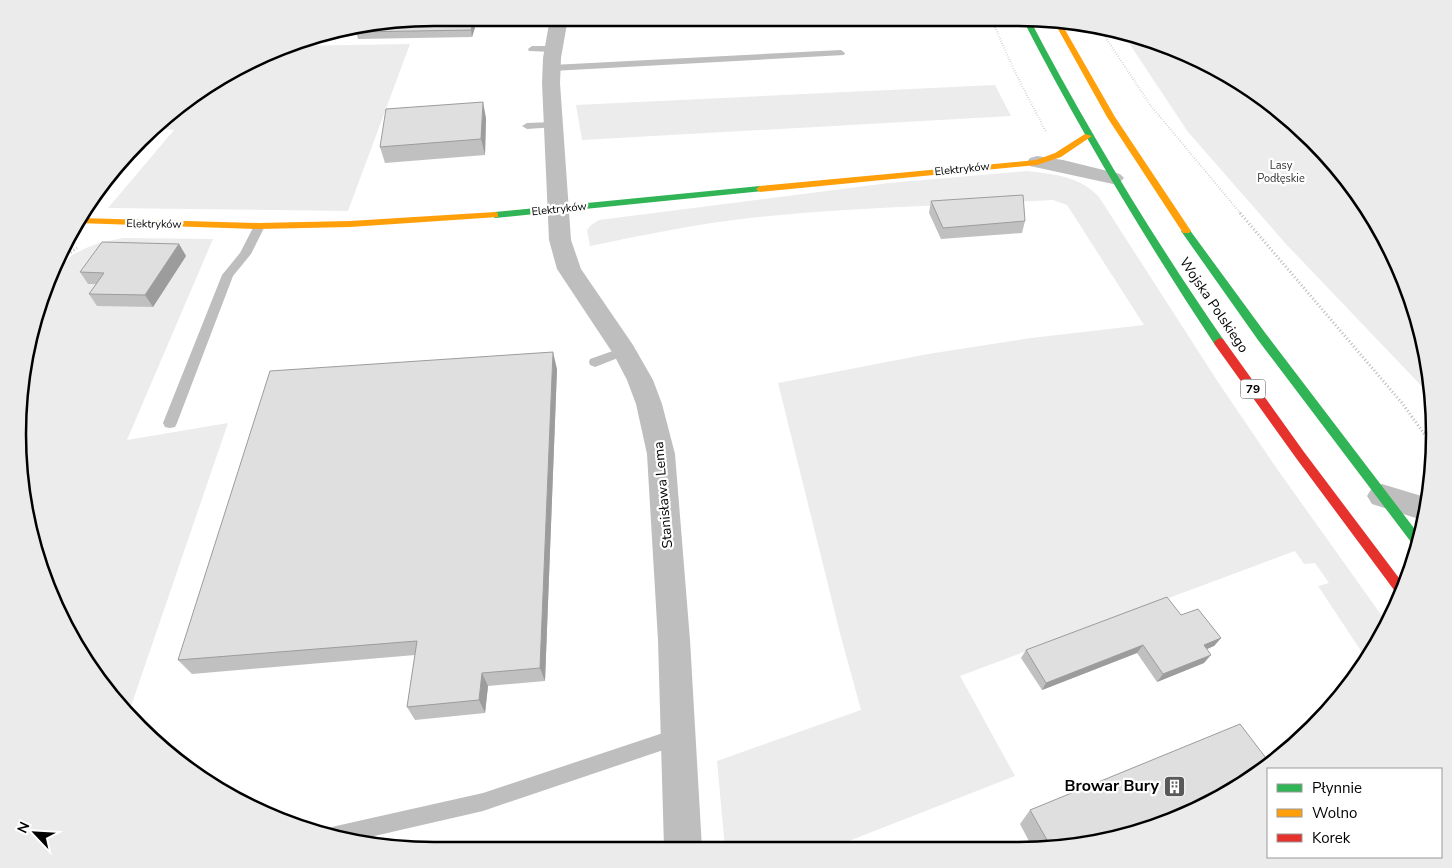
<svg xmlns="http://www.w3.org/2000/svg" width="1452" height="868" font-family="'Nunito Sans',sans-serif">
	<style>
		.green { fill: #ececec }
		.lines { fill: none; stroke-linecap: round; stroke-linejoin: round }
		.path-far1 { stroke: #b9b9b9; stroke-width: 2; stroke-dasharray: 0.5 2; stroke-linecap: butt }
		.path { stroke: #b9b9b9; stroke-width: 3; stroke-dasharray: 1 2.5; stroke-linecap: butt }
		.lane { fill: #bebebe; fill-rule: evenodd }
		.street { fill: #bebebe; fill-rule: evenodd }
		.fast { fill: #30b455; fill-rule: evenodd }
		.slow { fill: #ff9f0a; fill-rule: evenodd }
		.jam { fill: #e5322d; fill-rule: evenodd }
		.wall { fill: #c0c0c0 }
		.shaded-wall { fill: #9c9c9c }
		.building { fill: #dfdfdf; stroke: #9c9c9c }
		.labels { text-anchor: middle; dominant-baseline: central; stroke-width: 4.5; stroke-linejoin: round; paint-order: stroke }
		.far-park-label { font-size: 11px; fill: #333; stroke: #fff }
		.far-street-label { font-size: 11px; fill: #000; stroke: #fff }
		.shield { fill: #fff; stroke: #4c4c4c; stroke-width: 1 }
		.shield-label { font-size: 12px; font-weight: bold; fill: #000 }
		.street-label { font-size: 14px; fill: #000; stroke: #fff }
		.near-poi-label { font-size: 16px; font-weight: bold; fill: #000; stroke: #fff; text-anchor: end }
		.rim { fill: none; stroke: #000; stroke-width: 2.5 }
	</style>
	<rect width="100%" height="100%" fill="#fff"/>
	<path class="green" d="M1123 34 1152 40 1250 88 1313 140 1364 203 1403 275 1427 353 1431 396 1285 243 1188 132Z
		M410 44 348 211 108 208 174 130 157 128 181 103 288 46Z
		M995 85 1011 116 582 140 576 105Z
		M1027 171C1053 174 1080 176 1099 197L1218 382 1275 466 1387 623 1367 660 1318 586 1329 583 1315 563 1304 564 1295 551 960 676 1015 776 831 848H725L717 761 861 710 841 637 778 383 928 354 1031 338 1144 325 1067 205 1053 200C952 205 851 207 750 218 697 224 643 235 590 246L587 230 591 225 599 220 889 183Z
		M124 238 213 239 127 440 228 423 129 712 103 687 40 568 18 434 40 300 51 277 72 255 86 248 102 242Z"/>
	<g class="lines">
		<path class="path-far1" d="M991 18 1014 70 1046 132
			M1100 29 1151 106 1241 214"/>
		<path class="path" d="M1240 213 1402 403 1433 446
			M59 260 77 248
			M1424 432 1434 438"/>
		<path class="lane" d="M532 46H553L557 49 553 52 529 51 528 49Z
			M841 50 845 53 844 55 552 71 547 68 552 65Z
			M553 122 556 123V127L527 129 522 126 527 123Z
			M259 223 265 226 251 254 233 276 177 423 175 427 170 428 165 427 163 423 222 275 240 253 255 224Z
			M624 347 628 348 630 351 628 354 595 367 590 365 589 362 590 359Z
			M678 728 684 731 687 737 684 743 483 811 357 840 327 834 329 828 336 826 483 793Z"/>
		<path class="street" d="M550 18H568L561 58 560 83 571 240 581 269 633 345 653 380 662 404 675 454 690 640 702 848H664L658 640 647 454 636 404 627 380 614 355 557 269 549 240 542 83 543 58Z
			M1037 156 1063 160 1120 174 1124 178 1120 182 1113 184 1030 166 1027 162 1030 158Z
			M1382 484 1428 498 1425 521 1372 504 1367 496 1372 488Z"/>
		<path class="fast" d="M1022 18H1029C1087 129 1152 236 1223 339L1224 342 1223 345H1215C1145 239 1080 131 1022 18Z
			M760 186 764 189 763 191 495 218 491 215 495 212Z
			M1186 228 1189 229 1266 334 1420 536 1417 547 1414 546 1258 340 1181 231Z"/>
		<path class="slow" d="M1053 20 1060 21 1115 117 1191 231 1189 233H1183L1107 117Z
			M1085 134 1092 136 1061 157 1037 165 760 192 756 189 760 186 1036 160 1055 153Z
			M495 212 498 213V217L350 227 259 229 77 223 80 218 259 223 350 221Z"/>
		<path class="jam" d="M1219 338 1223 339 1304 452 1405 586 1400 598 1296 458 1215 345 1214 342Z"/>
	</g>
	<path class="wall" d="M478 18 472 37 358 39 356 32Z
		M486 118 485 155 385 163 380 147Z
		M931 201 1025 221 1022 233 941 239 929 213Z
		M179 244 186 256 153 307 97 306 89 294 96 284H88L80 272Z
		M557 369 545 681 488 686 485 713 415 720 407 707 415 655 192 674 178 660Z
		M1181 615 1221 638 1214 646 1207 649 1204 663 1157 682 1137 653 1042 690 1021 658 1026 650Z
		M1030 810 1072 847H1032L1020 824Z"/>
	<path class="shaded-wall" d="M474 18H478L472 37 471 30Z
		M483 102 486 118 485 155 481 139Z
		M179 244 186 256 153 307 145 295Z
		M553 352 557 369 545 681 540 668Z
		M1221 638 1214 646 1197 653 1204 645Z
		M1143 645 1137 653 1042 690 1046 683Z
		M1211 655 1204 663 1157 682 1163 674Z
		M482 673 488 686 485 713 479 700Z"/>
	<path class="building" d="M434 18H474L471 30 356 32 357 30Z
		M483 102 481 139 380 147 386 109Z
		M1023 195 1025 221 943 228 931 201Z
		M102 242 179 244 145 295 89 294 104 273 80 272Z
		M553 352 540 668 482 673 479 700 407 707 417 641 178 660 270 371Z
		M1167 597 1181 615 1198 609 1221 638 1204 645 1211 655 1163 674 1143 645 1046 683 1026 650Z
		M1240 724 1269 762 1226 795 1152 828 1072 847H1051L1030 810Z"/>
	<defs>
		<symbol id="building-square" viewBox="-11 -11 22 22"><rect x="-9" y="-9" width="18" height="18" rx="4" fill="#595959" stroke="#fff"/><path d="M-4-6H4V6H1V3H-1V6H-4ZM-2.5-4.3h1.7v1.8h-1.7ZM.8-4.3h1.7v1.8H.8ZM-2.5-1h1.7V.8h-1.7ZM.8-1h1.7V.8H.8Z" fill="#fff"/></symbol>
	</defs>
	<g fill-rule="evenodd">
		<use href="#building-square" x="1162" y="774" width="25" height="25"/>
	</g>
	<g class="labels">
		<g class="far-park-label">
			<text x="1281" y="165">Lasy<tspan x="1281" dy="13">Podłęskie</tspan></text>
		</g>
		<g class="far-street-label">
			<text transform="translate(962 169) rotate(-6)">Elektryków</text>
			<text transform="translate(559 209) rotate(-6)">Elektryków</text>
			<text transform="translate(154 224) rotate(1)">Elektryków</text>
		</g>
		<rect class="shield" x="1240.5" y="379.5" width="25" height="19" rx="4"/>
		<g class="shield-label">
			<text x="1253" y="389">79</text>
		</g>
		<g class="street-label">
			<text transform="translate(1214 305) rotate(56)">Wojska Polskiego</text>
			<text transform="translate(663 495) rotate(-95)">Stanisława Lema</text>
		</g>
		<g class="near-poi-label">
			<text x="1159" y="786">Browar Bury</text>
		</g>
	</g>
	<path d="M0 0H1452V868H0ZM434 26H1018A408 408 0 0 1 1426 434V434A408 408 0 0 1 1018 842H434A408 408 0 0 1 26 434V434A408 408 0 0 1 434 26Z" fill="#ebebeb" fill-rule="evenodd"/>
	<path class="rim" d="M434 26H1018A408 408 0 0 1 1426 434V434A408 408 0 0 1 1018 842H434A408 408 0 0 1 26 434V434A408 408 0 0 1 434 26Z"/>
	<rect x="1267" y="768" width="175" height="90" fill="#ffffff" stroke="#999999"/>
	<rect x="1277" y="784" width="25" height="8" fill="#30b455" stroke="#999999"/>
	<text x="1312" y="793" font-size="15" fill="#000000">Płynnie</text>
	<rect x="1277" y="809" width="25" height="8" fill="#ff9f0a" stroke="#999999"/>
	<text x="1312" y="818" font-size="15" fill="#000000">Wolno</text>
	<rect x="1277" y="834" width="25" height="8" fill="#e5322d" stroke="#999999"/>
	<text x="1312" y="843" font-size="15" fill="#000000">Korek</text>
	<g transform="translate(35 833) rotate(295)" stroke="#ffffff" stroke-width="4" paint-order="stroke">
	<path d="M0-4L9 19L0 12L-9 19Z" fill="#000000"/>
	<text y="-8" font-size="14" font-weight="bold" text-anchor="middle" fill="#000000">N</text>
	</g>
</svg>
